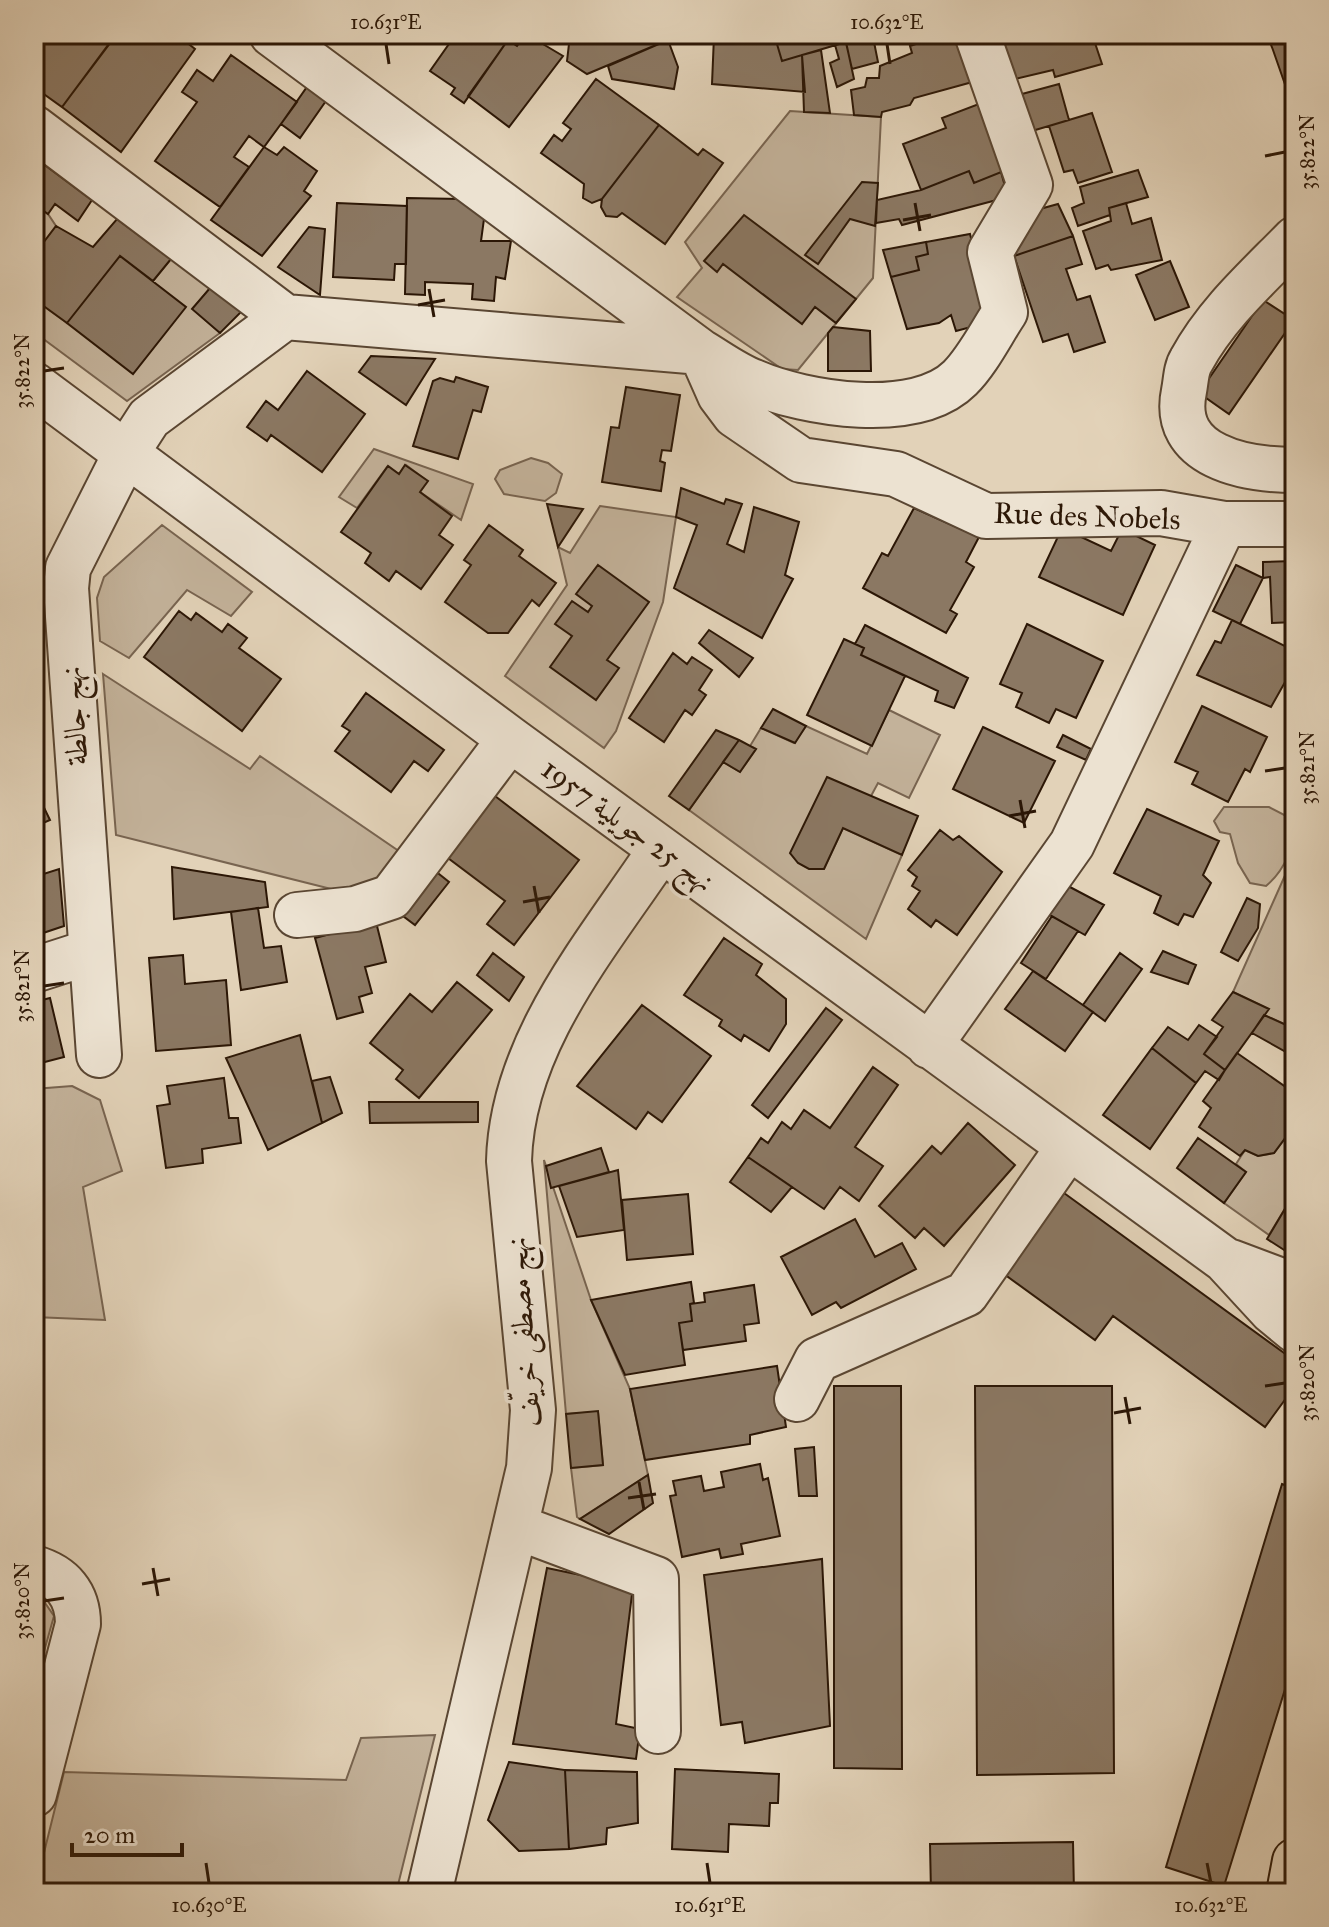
<svg xmlns="http://www.w3.org/2000/svg" width="1329" height="1927" font-family="'IM FELL Great Primer',Amiri,serif">
	<style>
		.green { fill: #c3b29a; stroke: #786450; stroke-width: 2 }
		.building { fill: #8b7863; stroke: #2c1706; stroke-width: 2 }
		.lines { fill: none; stroke-linecap: round; stroke-linejoin: round }
		.minor-casing { stroke: #5a4632; stroke-width: 48 }
		.major-casing { stroke: #2c1706; stroke-width: 48 }
		.minor { stroke: #ece2d1; stroke-width: 44 }
		.major { stroke: #e2d2b8; stroke-width: 44 }
		.ticks { fill: none; stroke: #2c1706; stroke-width: 3 }
		.labels { text-anchor: middle; dominant-baseline: central; stroke-width: 7; stroke-linejoin: round; paint-order: stroke }
		.street-label { font-size: 30px; fill: #2c1706; stroke: #ece2d1 }
		.neatline { fill: none; stroke: #2c1706; stroke-width: 3 }
		.ticks-label { font-size: 20px; text-anchor: middle; fill: #2c1706 }
	</style>
	<rect width="100%" height="100%" fill="#e2d2b8"/>
	<filter id="stains"><feTurbulence type="fractalNoise" baseFrequency=".0025" numOctaves="4"/><feColorMatrix values="0 0 0 0 .2 0 0 0 0 .09 0 0 0 0 .02 0 0 0 .5 -.17"/></filter>
	<radialGradient id="worn" r=".72"><stop offset=".6" stop-color="#630" stop-opacity="0"/><stop offset="1" stop-color="#630" stop-opacity=".3"/></radialGradient>
	<path class="green" d="M790 111 881 117 873 278 798 370 782 369 677 297 702 268 685 242Z
		M35 204 48 214 56 226 34 255Z
		M171 259 210 288 193 309 220 333 127 401 34 332V299L67 323 153 281Z
		M374 449 473 484 461 520 420 492 427 481 406 465 399 474 387 467 357 508 339 497Z
		M531 458 548 463 562 474 556 493 545 501 504 494 495 479 500 470Z
		M600 506 676 517 663 602 616 731 604 748 505 676 567 585 558 547 570 553Z
		M162 525 252 592 231 616 187 590 129 658 100 641 97 598 104 577Z
		M103 674 250 769 260 756 406 856 386 882 355 895 116 835Z
		M889 710 940 735 909 798 878 783 871 796 791 853C800 867 808 869 824 869L843 828 902 855 866 939 689 810 723 762 740 772 756 749 750 746 761 728 794 743 806 726 867 754Z
		M1224 807H1269L1294 820C1297 844 1284 871 1266 886L1250 883 1238 863 1230 834 1220 832 1214 821Z
		M1295 853V1029L1264 1015 1268 1009 1233 992Z
		M72 1086 100 1100 122 1171 83 1187 105 1320 34 1317V1089Z
		M1286 1137 1295 1144V1192L1269 1235 1224 1203 1246 1172 1236 1164 1245 1150 1258 1156 1274 1153Z
		M544 1160 591 1300 630 1389 648 1475 580 1519 577 1517 571 1468 603 1465 598 1412 566 1414Z
		M34 1587 54 1616 34 1687Z
		M435 1735 396 1893H34L64 1772 346 1780 361 1738Z"/>
	<path class="building" d="M34 34H101L98 38 108 45 62 107 34 87Z
		M117 34H176L195 49 121 152 62 107Z
		M456 34H512L464 103 451 94 455 88 430 71Z
		M526 34 563 56 509 127 468 96 508 40 517 46Z
		M595 34H665L668 40 587 74 567 61 569 44Z
		M720 34H774L782 61 802 55 805 92 712 84 714 36Z
		M774 34H844L846 42 782 61Z
		M844 34H878L873 37 878 62 852 69Z
		M945 34H957L976 81 914 98 910 105 882 112 881 117 854 115 851 90 865 87 867 78H879L880 66 912 53 910 46Z
		M1001 34H1092L1102 64 1055 77 1053 70 1015 79Z
		M1267 34H1295V113L1273 50Z
		M668 40 678 67 674 89 612 79 608 66Z
		M846 42 854 79 837 87 830 63 839 59 835 45Z
		M821 50 830 113 804 112 802 55Z
		M231 55 297 102 264 147 249 136 234 157 249 167 220 207 155 161 197 102 182 92 197 70 213 81Z
		M596 79 659 125 602 199 592 203 583 198 584 184 541 153 554 135 562 141 571 129 563 123Z
		M309 84 328 98 300 138 281 124Z
		M1059 84 1069 120 1032 131 1022 94Z
		M984 102 1009 169 974 183 969 171 921 190 903 144 946 128 942 118Z
		M1092 113 1112 172 1078 183 1073 170 1064 172 1049 126Z
		M659 125 698 155 703 149 723 163 665 244 622 213 617 217 606 216 601 207 602 199Z
		M264 147 277 155 284 147 317 171 304 191 311 196 262 256 211 220Z
		M34 157 92 200 78 221 55 204 48 214 34 204Z
		M1138 170 1148 197 1109 208 1110 215 1078 226 1072 208 1084 203 1080 187Z
		M969 171 974 183 1001 172 1008 197 902 225 899 219 876 223 877 200 921 190Z
		M862 182 878 183 875 226 850 219 818 264 805 255Z
		M407 198 461 199 484 219 481 241H511L505 279 496 277 494 301 472 299 473 284 425 282V295L405 294Z
		M337 203 407 206 406 264H395L394 280 333 277Z
		M1126 203 1132 224 1151 218 1162 260 1111 270 1108 265 1096 269 1083 231 1111 221 1109 208Z
		M1058 204 1073 236 1014 256 1008 237 1029 212Z
		M744 215 856 299 836 323 815 307 802 324 723 264 717 272 704 261Z
		M117 219 171 259 153 281 120 256 67 323 34 299V255L56 226 93 247Z
		M309 227 325 229 320 295 278 267Z
		M970 234 986 300 975 326 956 331 951 315 939 323 907 329 891 277 919 270 916 257 928 254 926 242Z
		M1073 236 1082 264 1066 269 1077 300 1090 296 1105 342 1074 352 1068 334 1043 342 1014 256Z
		M926 242 928 254 916 257 919 270 891 277 883 250Z
		M120 256 186 307 133 374 67 323Z
		M1170 261 1189 307 1155 320 1136 275Z
		M210 288 242 311 220 333 192 309Z
		M1263 300 1294 320 1229 414 1199 393Z
		M833 327 870 331 871 371H828V333Z
		M371 356 435 359 406 405 359 372Z
		M307 371 365 414 322 472 271 435 267 441 247 427 266 401 278 410Z
		M456 377 488 387 481 412 473 410 458 459 413 446 433 381 440 378 454 382Z
		M626 387 680 395 671 451 662 450 660 461 665 463 661 491 602 482 611 427 619 428Z
		M405 465 428 481 420 492 452 516 439 535 453 545 421 589 396 571 389 581 365 563 371 553 341 532 388 466 399 474Z
		M681 488 724 504 726 499 742 504 727 544 744 552 754 507 799 522 785 575 793 579 762 638 674 588 697 525 676 517Z
		M547 504 583 509 558 547Z
		M914 508 979 537 966 562 974 567 950 610 957 614 946 633 863 588 882 553 888 556Z
		M489 525 523 550 519 556 556 583 539 606 532 600 508 633H488L445 602 471 565 464 560Z
		M1062 528 1111 551 1122 529 1155 545 1123 615 1039 577Z
		M1293 561 1295 622 1272 623 1270 577 1263 578V562Z
		M598 565 649 602 607 660 619 668 596 700 550 667 572 636 555 624 572 601 588 612 592 606 576 594Z
		M1236 565 1263 578 1240 624 1213 611Z
		M179 611 191 620 196 613 222 632 228 624 247 638 239 648 281 679 242 731 144 657Z
		M1232 620 1295 651V678L1289 675 1271 707 1197 675 1215 641 1221 643Z
		M1027 624 1103 661 1076 718 1056 709 1049 723 1016 707 1022 693 1000 684Z
		M865 625 968 678 954 708 935 701 938 691 861 655 864 648 855 644Z
		M709 630 753 658 739 677 699 643Z
		M844 639 864 648 861 655 905 676 872 746 807 715Z
		M673 653 687 664 692 657 712 670 699 690 706 695 692 715 685 710 664 742 629 718Z
		M366 693 444 750 428 771 414 761 391 792 335 751 350 731 342 726Z
		M1202 706 1267 737 1250 772 1245 769 1228 802 1192 784 1198 772 1175 762Z
		M773 709 806 726 795 743 761 728Z
		M983 727 1055 761 1024 823 953 789Z
		M716 730 739 740 689 810 669 796Z
		M1063 735 1091 749 1086 760 1057 747Z
		M739 740 756 749 740 772 723 762Z
		M827 777 918 816 902 855 843 828 824 869H809L798 863 790 853Z
		M34 787 50 820 34 827Z
		M495 796 579 860 514 945 487 924 505 901 448 858Z
		M1147 809 1219 841 1203 875 1211 883 1193 917 1184 914 1178 925 1154 913 1161 896 1114 873Z
		M940 830 953 840 959 836 1002 872 957 935 936 920 931 927 908 909 920 891 912 886 917 877 908 870Z
		M429 866 449 882 415 925 395 910Z
		M172 867 265 882 268 907 174 919Z
		M59 869 64 926 34 936V877Z
		M1068 886 1104 905 1085 935 1046 913Z
		M1247 898 1260 904 1258 928 1238 961 1221 952Z
		M258 908 264 948 281 946 287 982 241 990 231 912Z
		M1052 916 1078 931 1046 979 1021 963Z
		M376 922 386 962 365 967 372 993 359 997 363 1012 337 1019 315 938Z
		M724 938 762 964 756 975 786 999V1024L769 1051 744 1035 741 1041 719 1026 722 1020 684 995Z
		M1163 951 1196 965 1188 984 1151 972Z
		M493 953 524 977 509 1001 477 975Z
		M1120 953 1142 969 1105 1021 1083 1005Z
		M183 955 185 984 226 980 231 1045 156 1051 149 958Z
		M1033 971 1093 1012 1065 1051 1005 1009Z
		M457 982 492 1010 419 1098 396 1079 403 1070 370 1043 410 994 432 1012Z
		M1233 992 1269 1009 1225 1070 1204 1054 1223 1027 1212 1020Z
		M50 998 64 1057 37 1064 34 1054V1002Z
		M642 1005 711 1056 662 1122 648 1112 636 1129 577 1086Z
		M826 1008 842 1020 768 1118 752 1105Z
		M1264 1015 1295 1029V1057L1252 1033Z
		M1199 1025 1217 1037 1204 1054 1225 1070 1219 1080 1205 1071 1196 1083 1152 1048 1168 1027 1188 1040Z
		M300 1035 322 1123 268 1150 226 1058Z
		M1152 1048 1196 1083 1150 1149 1103 1115Z
		M1237 1053 1293 1092 1295 1089V1144L1286 1137 1274 1153 1258 1156 1245 1150 1240 1156 1199 1127 1211 1108 1203 1101Z
		M873 1067 898 1085 855 1147 883 1166 859 1201 840 1187 824 1209 748 1157 761 1138 768 1143 782 1122 791 1129 804 1110 830 1128Z
		M330 1077 342 1113 322 1123 312 1081Z
		M224 1078 229 1118H238L241 1143 202 1149 203 1163 166 1168 157 1106 170 1104 167 1086Z
		M369 1102H478V1122L370 1123Z
		M968 1123 1015 1165 944 1246 924 1228 915 1238 879 1206 932 1146 941 1154Z
		M1198 1138 1246 1172 1224 1203 1177 1168Z
		M601 1148 609 1172 551 1188 546 1166Z
		M748 1157 792 1187 771 1212 730 1182Z
		M618 1170 624 1230 577 1237 559 1186Z
		M1295 1192V1257L1267 1239Z
		M1064 1193 1295 1361V1386L1265 1427 1113 1316 1095 1340 1004 1274Z
		M688 1194 693 1254 627 1260 622 1200Z
		M855 1219 875 1257 902 1243 916 1269 841 1308 836 1302 812 1315 781 1257Z
		M691 1282 694 1303 690 1304 692 1321 679 1323 685 1365 625 1375 591 1300Z
		M754 1285 759 1323 744 1325 746 1341 683 1350 679 1323 692 1321 690 1304 705 1302 704 1293Z
		M777 1366 786 1427 750 1435V1444L645 1460 630 1389Z
		M834 1386H901L902 1769 834 1768Z
		M975 1386H1112L1114 1773 977 1775Z
		M598 1411 603 1465 571 1468 566 1414Z
		M814 1447 817 1496H799L795 1449Z
		M760 1464 763 1480 768 1478 780 1536 741 1544 743 1554 721 1558 719 1549 682 1557 670 1496 676 1495 673 1481 701 1476 704 1491 724 1487 721 1472Z
		M648 1475 653 1503 609 1534 580 1519Z
		M1282 1484 1295 1489V1657L1224 1886 1166 1867Z
		M822 1559 830 1726 745 1743 742 1722 721 1725 704 1575Z
		M547 1568 633 1586 616 1724 640 1729 636 1759 513 1744Z
		M509 1762 565 1770 569 1849 519 1851 488 1820Z
		M675 1769 779 1774 778 1803H770L769 1826 729 1824 728 1852 672 1849Z
		M565 1770 637 1772 638 1823 607 1828 606 1844 569 1849Z
		M1073 1842 1074 1893H931L930 1844Z
		M1210 1882 1224 1886 1222 1893H1206Z"/>
	<g class="lines">
		<defs>
			<path id="minor" d="M272 34 701 352C718 362 735 375 754 382 805 404 916 422 960 378 978 360 991 333 1005 312L990 252 1030 185 977 34
				M34 128 285 317 701 352 720 395 735 415 801 460 896 474 986 516 1161 513 1224 524H1295
				M1295 239C1258 277 1217 313 1191 361 1186 369 1186 381 1184 391 1170 457 1246 470 1295 470
				M34 385 510 739 1225 1260 1272 1311 1295 1330
				M297 915 355 909 391 897 510 739
				M34 970 90 952
				M929 1046 1072 844 1224 524
				M99 1055 66 588 68 568 125 455 149 418 285 317
				M1231 1262 1295 1286
				M797 1399 817 1360 966 1294 1068 1148
				M517 1527 656 1579 658 1731
				M34 1568C62 1576 78 1594 78 1624L34 1794
				M429 1893 529 1468 533 1410 509 1161C512 1042 598 944 661 849"/>
			<path id="major" d="M1289 1893 1295 1861"/>
		</defs>
		<use href="#minor" class="minor-casing"/>
		<use href="#major" class="major-casing"/>
		<use href="#minor" class="minor"/>
		<use href="#major" class="major"/>
	</g>
	<path class="ticks" d="M386 44 389 64M887 44 890 64M1265 156 1285 152M915 203 920 231M903 220 931 215M429 289 434 317M418 305 445 300M44 371 64 368M1265 771 1285 768M1020 800 1025 828M1009 816 1036 811M534 886 539 913M523 902 550 897M44 986 64 983M1265 1386 1285 1383M1125 1397 1130 1424M1114 1413 1141 1408M639 1482 644 1510M628 1498 656 1494M153 1568 158 1596M142 1584 170 1579M44 1601 64 1598M206 1863 209 1883M707 1863 710 1883M1207 1863 1211 1883"/>
	<g class="labels">
		<g class="street-label">
			<text transform="translate(1087 516) rotate(2)">Rue des Nobels</text>
			<text transform="translate(74 716) rotate(-94)">نهج جالطة</text>
			<text transform="translate(628 825) rotate(36)">نهج 25 جويلية 1957</text>
			<text transform="translate(523 1332) rotate(-94)">نهج مصطفى خريّف</text>
		</g>
	</g>
	<rect width="1329" height="1927" fill="none" stroke="#e2d2b8" stroke-width="88"/>
	<path d="M72 1843v12h110v-12" fill="none" stroke="#2c1706" stroke-width="4"/>
	<text x="84" y="1843" font-size="24" fill="#2c1706" stroke="#ece2d1" stroke-width="6" paint-order="stroke">20 m</text>
	<rect x="44" y="44" width="1241" height="1839" class="neatline"/>
	<g class="ticks-label">
		<text x="386" y="29">10.631°E</text>
		<text x="887" y="29">10.632°E</text>
		<text transform="translate(1307 152) rotate(-90)" y="7">35.822°N</text>
		<text transform="translate(22 371) rotate(-90)" y="7">35.822°N</text>
		<text transform="translate(1307 768) rotate(-90)" y="7">35.821°N</text>
		<text transform="translate(22 986) rotate(-90)" y="7">35.821°N</text>
		<text transform="translate(1307 1383) rotate(-90)" y="7">35.820°N</text>
		<text transform="translate(22 1601) rotate(-90)" y="7">35.820°N</text>
		<text x="209" y="1912">10.630°E</text>
		<text x="710" y="1912">10.631°E</text>
		<text x="1211" y="1912">10.632°E</text>
	</g>
	<rect width="100%" height="100%" filter="url(#stains)"/>
	<rect width="100%" height="100%" fill="url(#worn)"/>
</svg>
